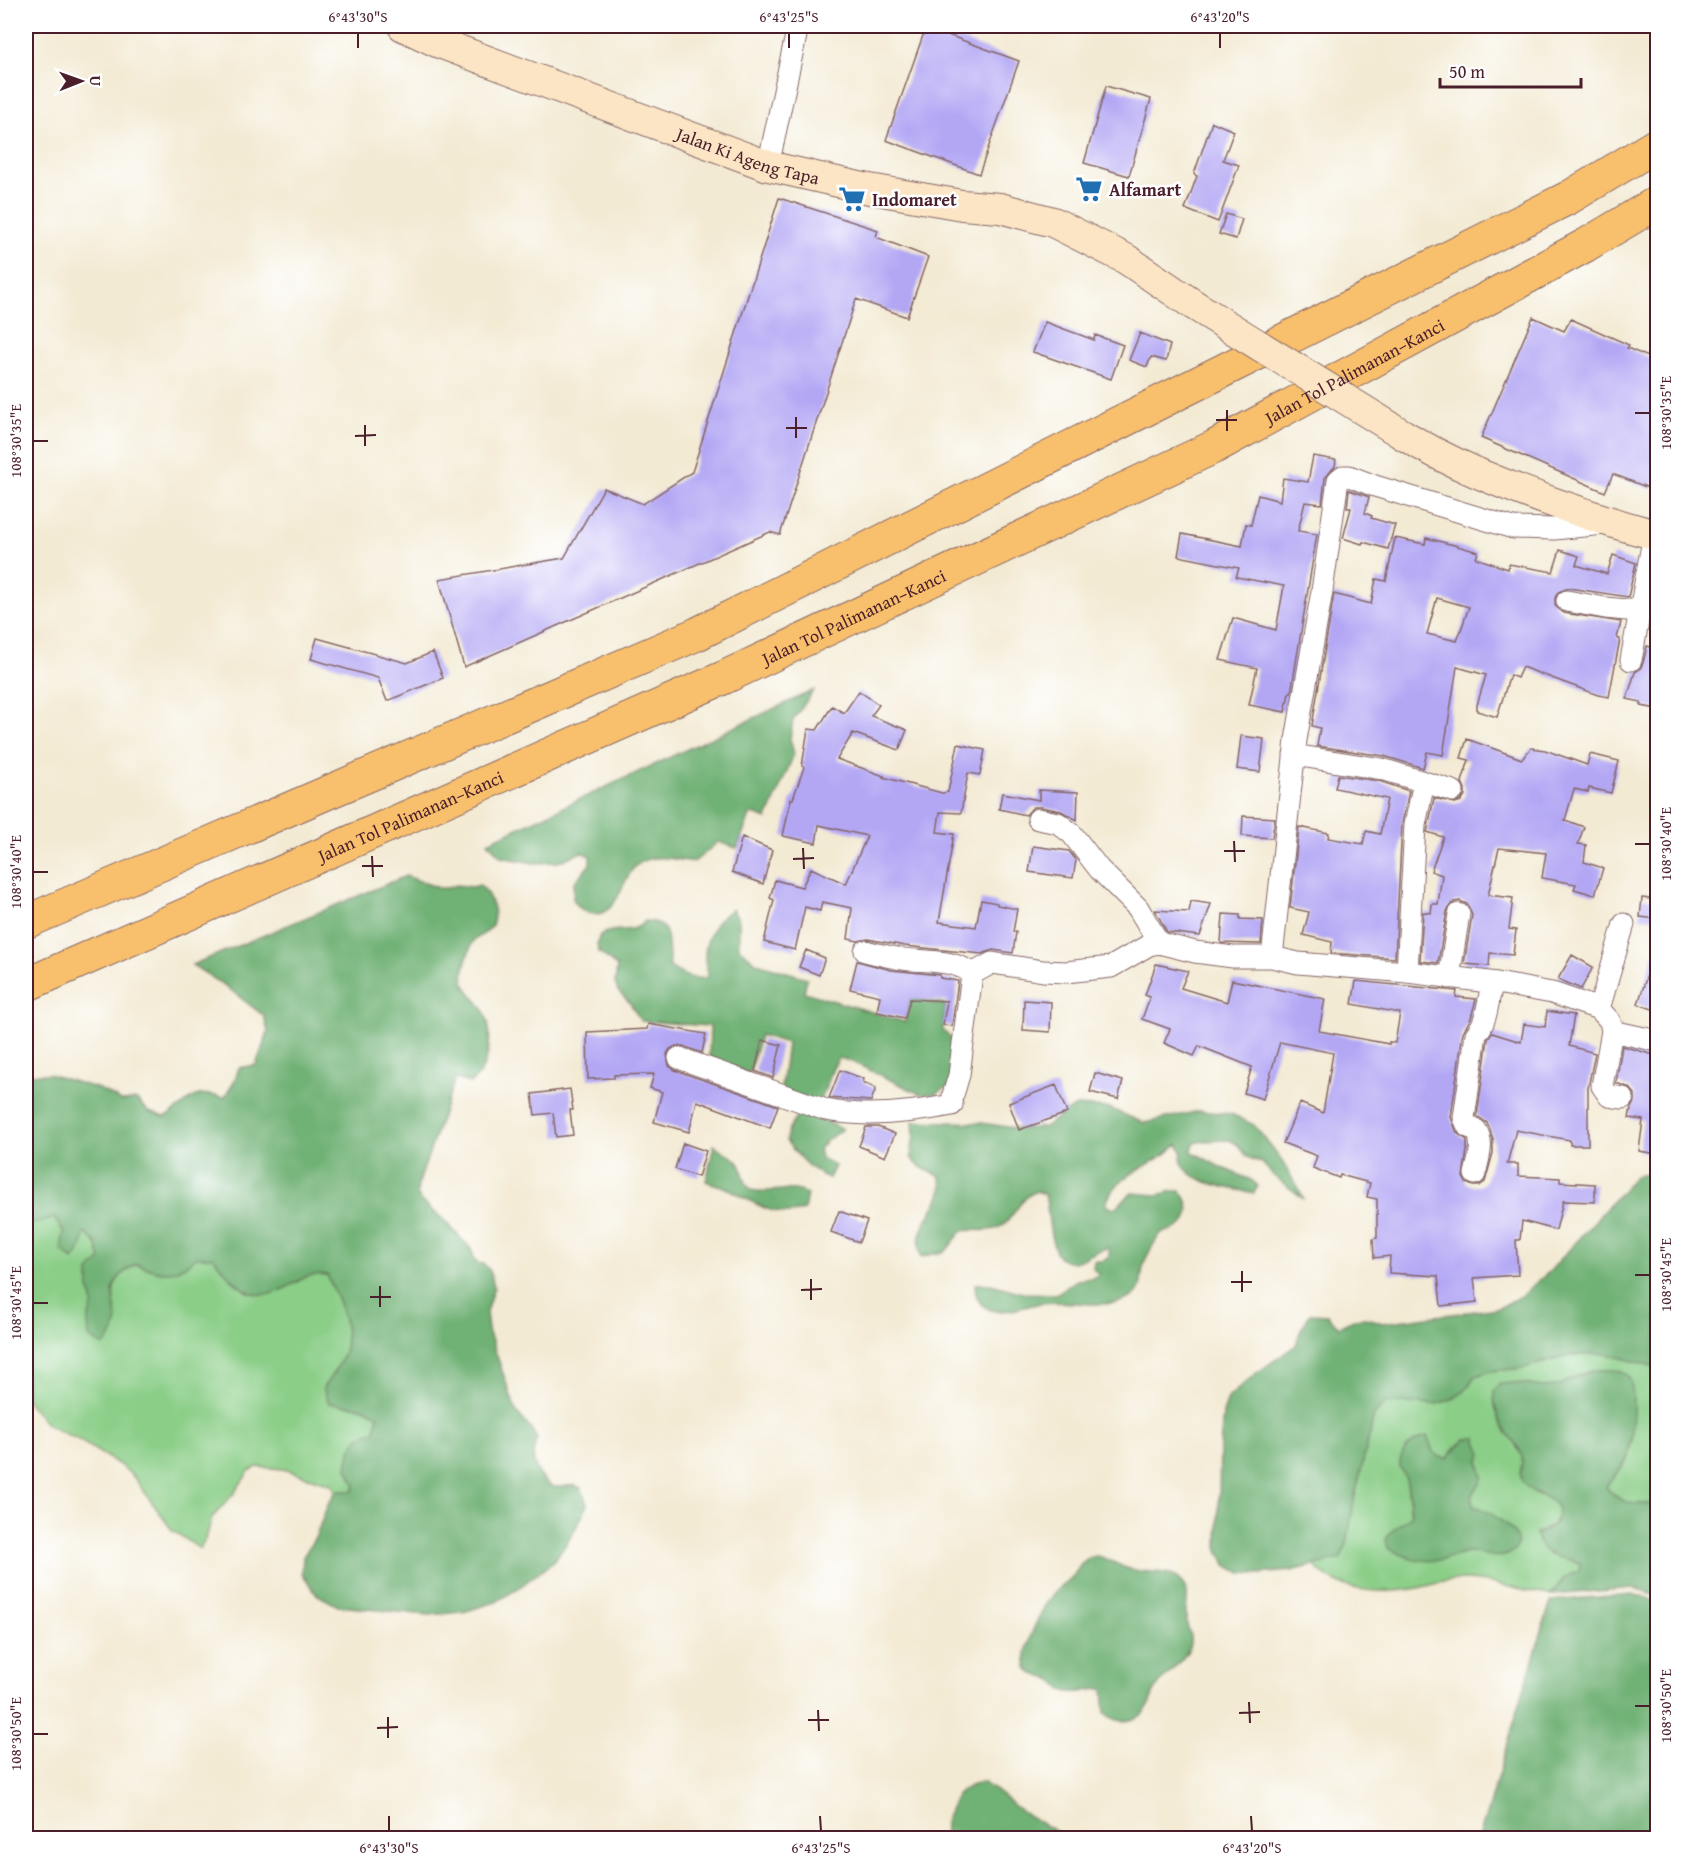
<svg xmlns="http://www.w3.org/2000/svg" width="1683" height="1864" font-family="'Gentium Book Plus',serif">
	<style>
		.green { fill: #8ace87; stroke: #6a7659; stroke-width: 1.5; fill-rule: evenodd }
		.forest { fill: #6fb174; stroke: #5c6850; stroke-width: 1.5 }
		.building { fill: #b3a7f4; fill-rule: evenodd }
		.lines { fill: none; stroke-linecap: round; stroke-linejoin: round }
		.street-casing { stroke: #856666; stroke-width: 23 }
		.secondary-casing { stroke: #856666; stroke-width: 32 }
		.highway-casing { stroke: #856666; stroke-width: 35 }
		.street { stroke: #fff; stroke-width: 21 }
		.secondary { stroke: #fce5c4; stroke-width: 30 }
		.highway { stroke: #f8bf6c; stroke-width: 33 }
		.secondary-bridge-casing { stroke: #856666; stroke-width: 32; stroke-linecap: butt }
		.secondary-bridge { stroke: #fce5c4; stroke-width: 30 }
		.ticks { fill: none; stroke: #4a1f2b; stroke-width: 2 }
		.labels { text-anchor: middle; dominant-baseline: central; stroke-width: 5; stroke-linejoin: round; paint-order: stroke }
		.street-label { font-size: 18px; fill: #4a1f2b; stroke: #fff }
		.poi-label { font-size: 18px; font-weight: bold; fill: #4a1f2b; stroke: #fff; text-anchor: start }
		.neatline { fill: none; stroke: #4a1f2b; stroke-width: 2 }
		.ticks-label { font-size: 15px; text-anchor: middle; fill: #4a1f2b }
	</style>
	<rect width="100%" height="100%" fill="#fff"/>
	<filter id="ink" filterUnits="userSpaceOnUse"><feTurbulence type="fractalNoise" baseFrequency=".0167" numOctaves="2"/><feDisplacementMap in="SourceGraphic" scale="12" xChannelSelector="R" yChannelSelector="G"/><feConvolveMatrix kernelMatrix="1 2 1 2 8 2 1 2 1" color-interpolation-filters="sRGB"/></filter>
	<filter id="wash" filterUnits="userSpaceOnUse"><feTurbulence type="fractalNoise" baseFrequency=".008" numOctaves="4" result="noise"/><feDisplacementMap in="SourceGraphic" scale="24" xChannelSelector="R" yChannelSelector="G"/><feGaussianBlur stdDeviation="1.35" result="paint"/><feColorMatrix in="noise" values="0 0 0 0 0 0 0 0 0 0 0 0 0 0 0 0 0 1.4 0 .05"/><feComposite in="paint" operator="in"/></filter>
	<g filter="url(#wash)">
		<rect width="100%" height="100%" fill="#f3ead3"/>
		<path class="green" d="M54 1218 64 1232 84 1231 96 1243 101 1259 89 1288 93 1304 88 1320 116 1318C113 1288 108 1281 136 1264 164 1274 174 1278 196 1257H213L235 1283 249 1293 282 1290 311 1274 327 1275C339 1301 354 1332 341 1360 336 1370 329 1379 323 1388L329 1403 362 1407 378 1414 375 1431 359 1437 347 1468 355 1485 353 1492 336 1491 331 1484 283 1469 257 1467 249 1471 235 1492 212 1518 207 1535 200 1549 172 1530 133 1476 120 1465 77 1439 47 1425 26 1400V1222L38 1223Z
			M1606 1354 1657 1367V1503C1636 1506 1621 1505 1606 1487 1611 1477 1621 1471 1626 1461 1637 1436 1629 1402 1628 1376L1620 1371 1596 1370 1580 1375 1557 1386 1541 1387 1516 1383 1500 1384 1494 1398 1495 1406 1501 1422 1523 1457 1520 1473C1524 1479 1529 1488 1534 1493 1539 1497 1547 1496 1552 1500 1569 1512 1550 1531 1536 1533L1548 1554 1580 1563 1579 1571 1564 1578 1551 1595C1520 1592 1490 1579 1459 1580 1445 1580 1432 1585 1418 1588 1384 1594 1338 1594 1314 1565L1340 1559 1374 1415 1386 1403 1437 1404 1452 1399 1465 1391 1474 1377 1490 1371 1523 1368 1572 1355ZM1458 1445 1479 1461 1483 1477 1471 1498 1474 1506 1476 1553 1467 1552 1435 1561 1391 1532 1411 1516 1407 1482 1400 1465 1433 1451 1439 1457 1448 1458Z"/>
		<path class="forest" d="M814 690 793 720 790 739 794 754 767 819 751 813 737 848 718 842 694 862C678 860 659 854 643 861 621 870 622 914 595 914 584 914 578 907 573 899L574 883 590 864V856L582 852 558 862 534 863 501 857 488 842Z
			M406 876 439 888H448L456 885 472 887 480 885C490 894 500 917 489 929 485 934 478 937 473 941 469 952 461 970 464 982 467 992 478 1000 483 1009 495 1032 490 1067 471 1083L455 1079 418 1185 417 1194 421 1201 441 1217 471 1249 476 1263 484 1264 490 1271 494 1287 486 1312 488 1330 516 1411 533 1432 537 1439C530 1455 533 1467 544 1480 548 1484 551 1487 557 1487 567 1487 571 1483 581 1488L587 1504 584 1513 567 1543 552 1563 517 1589 496 1602 463 1612 429 1615 338 1606 316 1594 302 1573 303 1557 316 1536 328 1504 336 1491H353L355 1485 347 1468 350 1451 359 1437 375 1431 378 1415 362 1407 329 1403 323 1388C329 1379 336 1370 341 1360 354 1332 339 1301 327 1275 309 1273 303 1278 287 1287 251 1308 234 1282 213 1257H196C173 1278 164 1274 136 1264 91 1291 129 1306 112 1335 110 1339 106 1343 103 1346L89 1337 88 1320 93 1304 89 1288V1271L101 1259 96 1243 84 1232 82 1247 73 1260 61 1249 64 1232 54 1218 38 1223 26 1222V1078L33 1074H49L99 1089 121 1101 137 1100 149 1112 165 1117C193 1103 189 1087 224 1098L233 1084 239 1068 256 1065 268 1032 264 1016 224 985 192 965Z
			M732 909 739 920V948L757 963 807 978 804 992 905 1022 911 999 945 1004 943 1031 951 1038 958 1049 951 1085 935 1094H920L850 1061 839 1058 833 1068 819 1105 781 1088 787 1043 760 1035 749 1074 709 1057 710 1026 641 1021 630 1003 618 991 615 983 617 967 598 951 597 943 600 935C618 925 632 936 645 921 675 921 666 947 670 967 681 975 695 981 708 977 700 950 708 925 732 909Z
			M1076 1106 1109 1108 1144 1123 1200 1111 1231 1114 1254 1125 1281 1159 1304 1199 1274 1176 1262 1163 1247 1157 1237 1144 1229 1140 1203 1141 1195 1143 1191 1151 1220 1167 1251 1180 1258 1186 1254 1193C1234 1189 1174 1182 1182 1152L1178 1144C1172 1148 1168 1153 1162 1156 1142 1169 1112 1179 1106 1205L1113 1209 1132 1193 1157 1195 1173 1191H1181C1197 1212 1187 1229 1162 1232 1155 1241 1148 1252 1144 1264 1140 1275 1144 1290 1132 1297 1109 1311 1067 1299 1041 1303 1026 1306 1006 1314 991 1310 979 1306 975 1295 975 1284H991L1023 1293 1056 1294 1077 1280 1093 1278 1099 1274 1093 1269 1094 1261H1103L1109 1257V1248C1095 1249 1087 1260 1074 1262 1047 1267 1050 1212 1045 1195L1037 1191C1018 1197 1012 1225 995 1229 985 1232 972 1229 962 1231L946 1251 921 1257C910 1220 950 1206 940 1176 927 1170 919 1169 911 1157L914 1135 913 1121 982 1123 1020 1129 1044 1127Z
			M802 1110 842 1129 826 1141 819 1149 821 1158 835 1166 829 1178C810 1171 799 1157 786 1141L789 1128Z
			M714 1145C721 1152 733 1155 739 1163 745 1171 740 1178 751 1190 770 1195 790 1184 807 1194L804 1210C778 1221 751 1201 729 1189 722 1186 714 1184 706 1181Z
			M1657 1173V1367L1606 1354 1572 1355 1523 1368 1490 1371 1474 1377 1465 1391 1452 1399 1437 1404 1386 1403 1374 1415 1355 1495 1347 1544 1340 1559 1291 1571 1258 1574 1242 1573 1227 1566 1218 1551 1220 1448 1223 1414 1228 1398 1254 1375 1296 1345 1301 1329 1310 1314 1327 1315 1339 1327C1357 1317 1363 1315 1382 1323L1499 1308 1521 1296 1551 1270 1635 1176Z
			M1596 1370C1605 1370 1620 1368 1627 1375 1638 1386 1632 1448 1625 1461 1620 1471 1611 1477 1606 1487 1621 1505 1636 1506 1657 1503V1596L1633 1588 1551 1595 1564 1578 1579 1571 1580 1563C1562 1557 1538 1557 1536 1533 1544 1532 1551 1530 1555 1522 1569 1496 1531 1498 1522 1481 1518 1473 1523 1466 1522 1458 1522 1450 1515 1444 1510 1438 1500 1424 1493 1407 1494 1390L1500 1384 1516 1383 1541 1387 1557 1386 1580 1375Z
			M1427 1436 1433 1451 1439 1457 1448 1458 1465 1439 1476 1438 1482 1454 1479 1461 1483 1477 1471 1498 1474 1506C1488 1509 1537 1540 1509 1554 1497 1561 1480 1551 1467 1552 1460 1553 1452 1557 1445 1559 1423 1564 1407 1558 1388 1548L1386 1539 1391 1532 1411 1516C1411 1505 1409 1493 1407 1483 1406 1477 1401 1471 1400 1465 1399 1451 1415 1438 1427 1436Z
			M1096 1556C1110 1558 1120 1568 1134 1570 1150 1574 1169 1568 1181 1582 1192 1594 1185 1604 1186 1617 1186 1629 1193 1634 1189 1648 1185 1659 1168 1673 1160 1683 1153 1691 1152 1698 1148 1707 1139 1723 1118 1725 1105 1713L1103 1689C1087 1688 1079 1696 1062 1690 1051 1673 1034 1679 1028 1669 1018 1653 1044 1603 1055 1592 1061 1586 1068 1582 1073 1576 1081 1566 1082 1558 1096 1556Z
			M1633 1594 1657 1602V1838H1479L1551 1601Z
			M982 1782 996 1791 1022 1812 1067 1838H946C941 1823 952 1794 968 1787 972 1785 977 1784 982 1782Z"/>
		<g id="blocks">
			<path class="building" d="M926 27 1019 61 979 174 886 140Z
				M1106 86 1151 99 1129 176 1084 163Z
				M1212 122 1234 131 1223 160 1239 165 1218 222 1185 209 1197 176 1194 174Z
				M779 198 878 230 876 237 928 257 907 317 856 299 780 535 770 532 464 667 439 579 564 558 604 488 643 504 692 472Z
				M1226 214 1242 219 1236 239 1219 234Z
				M1533 317 1564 331 1571 319 1629 345 1627 348 1658 361V473L1651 489 1613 474 1605 492 1481 438Z
				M1045 322 1094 340 1095 335 1123 345 1111 379 1033 352Z
				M1140 333 1170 345 1166 361 1151 357 1147 367 1129 360Z
				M1313 456 1336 460 1335 466 1325 478 1322 504 1305 502 1298 531 1317 534 1291 693H1289L1285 712 1249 705 1257 668 1220 660 1233 618 1276 630 1284 586 1236 577 1239 568 1178 556 1182 534 1242 546 1246 524 1251 525 1258 495 1280 501 1283 478 1308 482Z
				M1349 490 1369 497 1365 513 1372 516 1371 518 1395 525 1388 549 1363 542 1362 544 1343 538 1351 508H1347Z
				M1395 538 1425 544 1426 538 1454 545 1478 552 1476 558 1508 569 1509 564 1553 572 1560 550 1579 556 1576 565 1607 574 1613 555 1636 563 1628 597 1569 588 1558 592 1555 598V606L1564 613 1621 622 1617 638 1620 639 1609 697 1598 695 1522 667 1517 678 1510 675 1497 717 1477 711V705L1486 675 1457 667 1443 755 1427 752 1423 768 1384 756 1317 746 1320 728 1312 726 1334 594 1371 604 1376 579 1386 581ZM1437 598 1469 607 1457 641 1427 634Z
				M317 638 407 663 433 652 443 678 387 701 378 678 311 659Z
				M1647 646 1658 649V709L1641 706V702L1627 699 1635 672 1640 669 1643 663Z
				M859 691 879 705 871 716 907 730 899 750 853 733 837 759 884 776 883 777 942 793 948 792 958 744 985 750 980 775 968 773 961 813 940 812 937 832 954 834 939 922 976 927 981 900 997 903V905L1017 909 1013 932H1016L1013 953 993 950 982 954 905 946 868 939 858 941 848 939 852 908 822 902 820 911 805 907 795 950 764 942 774 900 770 898 775 880 802 887 811 868 846 884 867 836 819 825 816 843 783 836 791 799H793L804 767 802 766 808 729 817 730 832 706 844 713Z
				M1241 736 1264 739 1260 772 1237 769Z
				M1467 739 1522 759 1531 748 1545 750 1587 765 1590 754 1619 761 1611 793 1589 788 1588 792 1574 789 1565 820 1584 827 1578 844 1586 845 1584 862 1603 868 1595 895 1574 889 1576 884 1542 878 1546 853 1499 848 1488 895 1513 898 1509 929 1516 930 1513 955 1490 953 1489 966 1464 964 1472 915 1467 904 1460 901 1454 902 1447 911 1438 963 1420 961 1423 912 1431 913 1432 904H1438L1442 875 1431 871 1443 837 1427 832 1428 827 1434 798 1455 803 1461 801 1465 795V789L1462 782 1469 760 1461 758Z
				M1338 775 1379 781 1409 791 1402 824 1395 958 1331 953 1332 942 1303 935 1309 912 1290 908 1299 827 1329 833 1328 838 1363 844 1366 831 1380 834 1387 799 1335 788Z
				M1039 790 1078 792 1077 820 1061 811 1041 807H1033L1026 815 999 809 1002 793 1039 800Z
				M1243 816 1275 818 1272 838 1242 836Z
				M742 837 772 850 763 884 732 872Z
				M1033 846 1069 851 1076 860 1073 878 1029 872Z
				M1642 898 1658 900V919L1640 917Z
				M1191 901 1211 904 1200 936 1167 932 1155 910 1189 912Z
				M1223 914 1240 915V919L1263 920 1261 944 1221 943Z
				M806 950 825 958 819 975 799 967Z
				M1654 953H1658V1011L1638 1004Z
				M1572 955 1593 967 1581 989 1558 979Z
				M857 961 891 970 940 975V978L958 981 952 1026 943 1025 947 1001 910 999 905 1018 877 1012 880 996 850 989Z
				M1156 964 1188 971 1181 988 1227 1002 1232 980 1325 999 1319 1031 1389 1044V1042L1395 1043 1400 1013 1352 1004 1356 981 1457 991 1456 997 1476 999 1471 1018 1463 1032 1451 1117 1457 1133 1467 1140V1150L1463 1177 1466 1183 1473 1186H1479L1485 1182 1493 1153V1140L1490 1129 1487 1123 1477 1116 1488 1039 1492 1033 1521 1042 1524 1024 1545 1027 1547 1011 1574 1015 1569 1046 1595 1053 1588 1088V1145H1570V1140L1516 1130 1507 1164H1518V1176L1560 1178V1182L1595 1184V1202L1563 1201 1556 1230 1522 1221 1520 1240H1516L1518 1275 1474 1278 1477 1302 1441 1306 1438 1276 1389 1273 1390 1256 1374 1258 1373 1239 1377 1238V1199L1367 1197 1370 1183 1340 1175 1339 1178 1313 1168 1317 1156 1283 1143 1300 1103 1323 1113 1333 1053 1280 1042 1263 1099 1244 1093 1252 1067 1199 1046 1194 1056 1164 1043 1170 1029 1142 1019 1150 997 1145 995Z
				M1024 1000 1051 1002 1050 1032 1023 1030Z
				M648 1024 706 1034 702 1053 683 1046H676L670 1049 667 1054 669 1066 675 1070 778 1106 770 1128 697 1101 689 1132 654 1122 662 1092 650 1088 654 1074 614 1075V1078L588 1079 587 1032 647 1029Z
				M762 1040 781 1045 773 1078 755 1071Z
				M1622 1046 1658 1056V1154L1639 1151 1643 1120 1629 1118 1631 1108 1635 1100V1094L1630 1088 1616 1083Z
				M840 1070 864 1079 863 1082 876 1088 871 1101 829 1098Z
				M1095 1073 1123 1081 1118 1099 1090 1092Z
				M1056 1085 1067 1113 1019 1130 1009 1103Z
				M570 1089 573 1110H570L573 1135 556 1137 553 1113 535 1115 532 1094Z
				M866 1127H878L895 1134 885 1157 859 1146Z
				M683 1143 706 1151 698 1177 675 1169Z
				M839 1211 867 1221 859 1242 831 1232Z"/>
		</g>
	</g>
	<g filter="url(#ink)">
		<use href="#blocks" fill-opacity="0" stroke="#856666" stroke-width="1.5"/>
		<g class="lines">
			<defs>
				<path id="street" d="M768 166 798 26
					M1604 524 1554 529 1513 528 1375 486 1349 476H1343L1338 480 1322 591 1296 740 1272 957 1298 963 1407 972 1497 983 1552 993 1599 1009 1610 1021 1612 1031 1658 1041
					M1567 601 1605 608 1638 611
					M1631 660 1654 534
					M1294 755 1382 769 1453 791
					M1038 819 1058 823 1072 834 1099 869 1138 908 1159 943
					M865 951C878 954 890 957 903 959 924 962 956 959 972 974
					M1407 972 1415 825 1424 782
					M1449 978 1459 914
					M1599 1009 1624 924
					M1612 1031 1602 1086 1609 1096 1623 1098
					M679 1058 826 1110C867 1118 911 1113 952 1105
					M953 1095 959 1075 972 974 992 963 1043 971 1066 972 1111 967 1149 945 1159 943 1195 952 1233 957H1272
					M1475 1174C1478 1160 1485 1143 1476 1130L1468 1127 1464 1118 1476 1034C1488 1021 1488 999 1492 983"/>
				<g id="secondary">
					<path id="s1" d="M403 26 437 42 768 166 864 188 962 205 1000 208 1053 222 1126 259 1194 305"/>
					<path d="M1402 434C1451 464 1499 483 1552 502 1587 514 1621 527 1658 535"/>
				</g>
				<g id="highway">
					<path d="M26 922 697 634 1570 197 1658 144"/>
					<path id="s2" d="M26 985 723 678 1214 447 1586 245 1658 202"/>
				</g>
			</defs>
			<use href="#street" class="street-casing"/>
			<use href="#secondary" class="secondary-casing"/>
			<use href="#highway" class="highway-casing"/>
			<use href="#street" class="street"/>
			<use href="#secondary" class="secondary"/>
			<use href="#highway" class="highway"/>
			<defs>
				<path id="secondary-bridge" d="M1194 305 1402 434"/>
			</defs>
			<use href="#secondary-bridge" class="secondary-bridge-casing"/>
			<use href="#secondary-bridge" class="secondary-bridge"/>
		</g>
	</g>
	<path class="ticks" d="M358 33V48M789 33V48M1220 33V48M1227 410V431M1635 413H1650M796 417V438M1216 420H1237M365 425V446M786 428H807M355 436 376 435M33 441H48M1234 841 1235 862M1635 844H1650M803 848 804 869M1224 851H1245M372 856 373 877M793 859 814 858M362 866H383M33 872H48M1242 1271V1292M1635 1275H1650M811 1279V1300M1231 1282H1252M380 1286V1307M801 1290 822 1289M370 1297H391M33 1303H48M1249 1702 1250 1723M1635 1706H1650M818 1710 819 1731M1239 1713 1260 1712M388 1717V1738M808 1720H829M377 1728 398 1727M33 1734H48M389 1816V1831M820 1816 821 1831M1251 1816 1252 1831"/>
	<defs>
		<symbol id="supermarket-bare" viewBox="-9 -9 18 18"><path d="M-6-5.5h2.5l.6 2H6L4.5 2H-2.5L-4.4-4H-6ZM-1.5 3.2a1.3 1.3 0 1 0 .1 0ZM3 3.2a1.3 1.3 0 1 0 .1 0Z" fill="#1f6fb2" stroke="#fff" stroke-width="2.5" paint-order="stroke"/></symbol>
	</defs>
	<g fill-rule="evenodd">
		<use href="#supermarket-bare" x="1070" y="170" width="38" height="38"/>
		<use href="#supermarket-bare" x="833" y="180" width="38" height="38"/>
	</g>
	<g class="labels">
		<g class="street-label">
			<text stroke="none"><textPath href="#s1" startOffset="369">Jalan Ki Ageng Tapa</textPath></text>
			<text stroke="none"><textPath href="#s2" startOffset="1464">Jalan Tol Palimanan–Kanci</textPath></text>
			<text stroke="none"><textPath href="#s2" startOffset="906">Jalan Tol Palimanan–Kanci</textPath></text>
			<text stroke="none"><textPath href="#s2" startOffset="420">Jalan Tol Palimanan–Kanci</textPath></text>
		</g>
		<g class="poi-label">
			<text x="1109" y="189">Alfamart</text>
			<text x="872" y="199">Indomaret</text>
		</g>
	</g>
	<rect width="1683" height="1864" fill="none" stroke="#fff" stroke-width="66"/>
	<g transform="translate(81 81) rotate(89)" stroke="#ffffff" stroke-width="4.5" paint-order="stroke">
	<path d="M0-4.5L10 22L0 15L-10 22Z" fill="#4a1f2b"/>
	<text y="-9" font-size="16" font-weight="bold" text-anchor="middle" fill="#4a1f2b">U</text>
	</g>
	<path d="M1440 78v9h141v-9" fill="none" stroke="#4a1f2b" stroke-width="3"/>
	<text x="1449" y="78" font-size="18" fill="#4a1f2b" stroke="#ffffff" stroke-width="4.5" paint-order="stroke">50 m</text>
	<rect x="33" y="33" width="1617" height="1798" class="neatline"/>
	<g class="ticks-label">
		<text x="358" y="22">6°43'30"S</text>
		<text x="789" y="22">6°43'25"S</text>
		<text x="1220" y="22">6°43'20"S</text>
		<text transform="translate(1666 413) rotate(-90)" y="5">108°30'35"E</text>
		<text transform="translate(16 441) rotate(-90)" y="5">108°30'35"E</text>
		<text transform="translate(1666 844) rotate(-90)" y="5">108°30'40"E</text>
		<text transform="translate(16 872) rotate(-90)" y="5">108°30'40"E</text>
		<text transform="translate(1666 1275) rotate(-90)" y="5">108°30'45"E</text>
		<text transform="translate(16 1303) rotate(-90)" y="5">108°30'45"E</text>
		<text transform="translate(1666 1706) rotate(-90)" y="5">108°30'50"E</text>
		<text transform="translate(16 1734) rotate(-90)" y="5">108°30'50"E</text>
		<text x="389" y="1853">6°43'30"S</text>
		<text x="821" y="1853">6°43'25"S</text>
		<text x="1252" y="1853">6°43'20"S</text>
	</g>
</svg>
